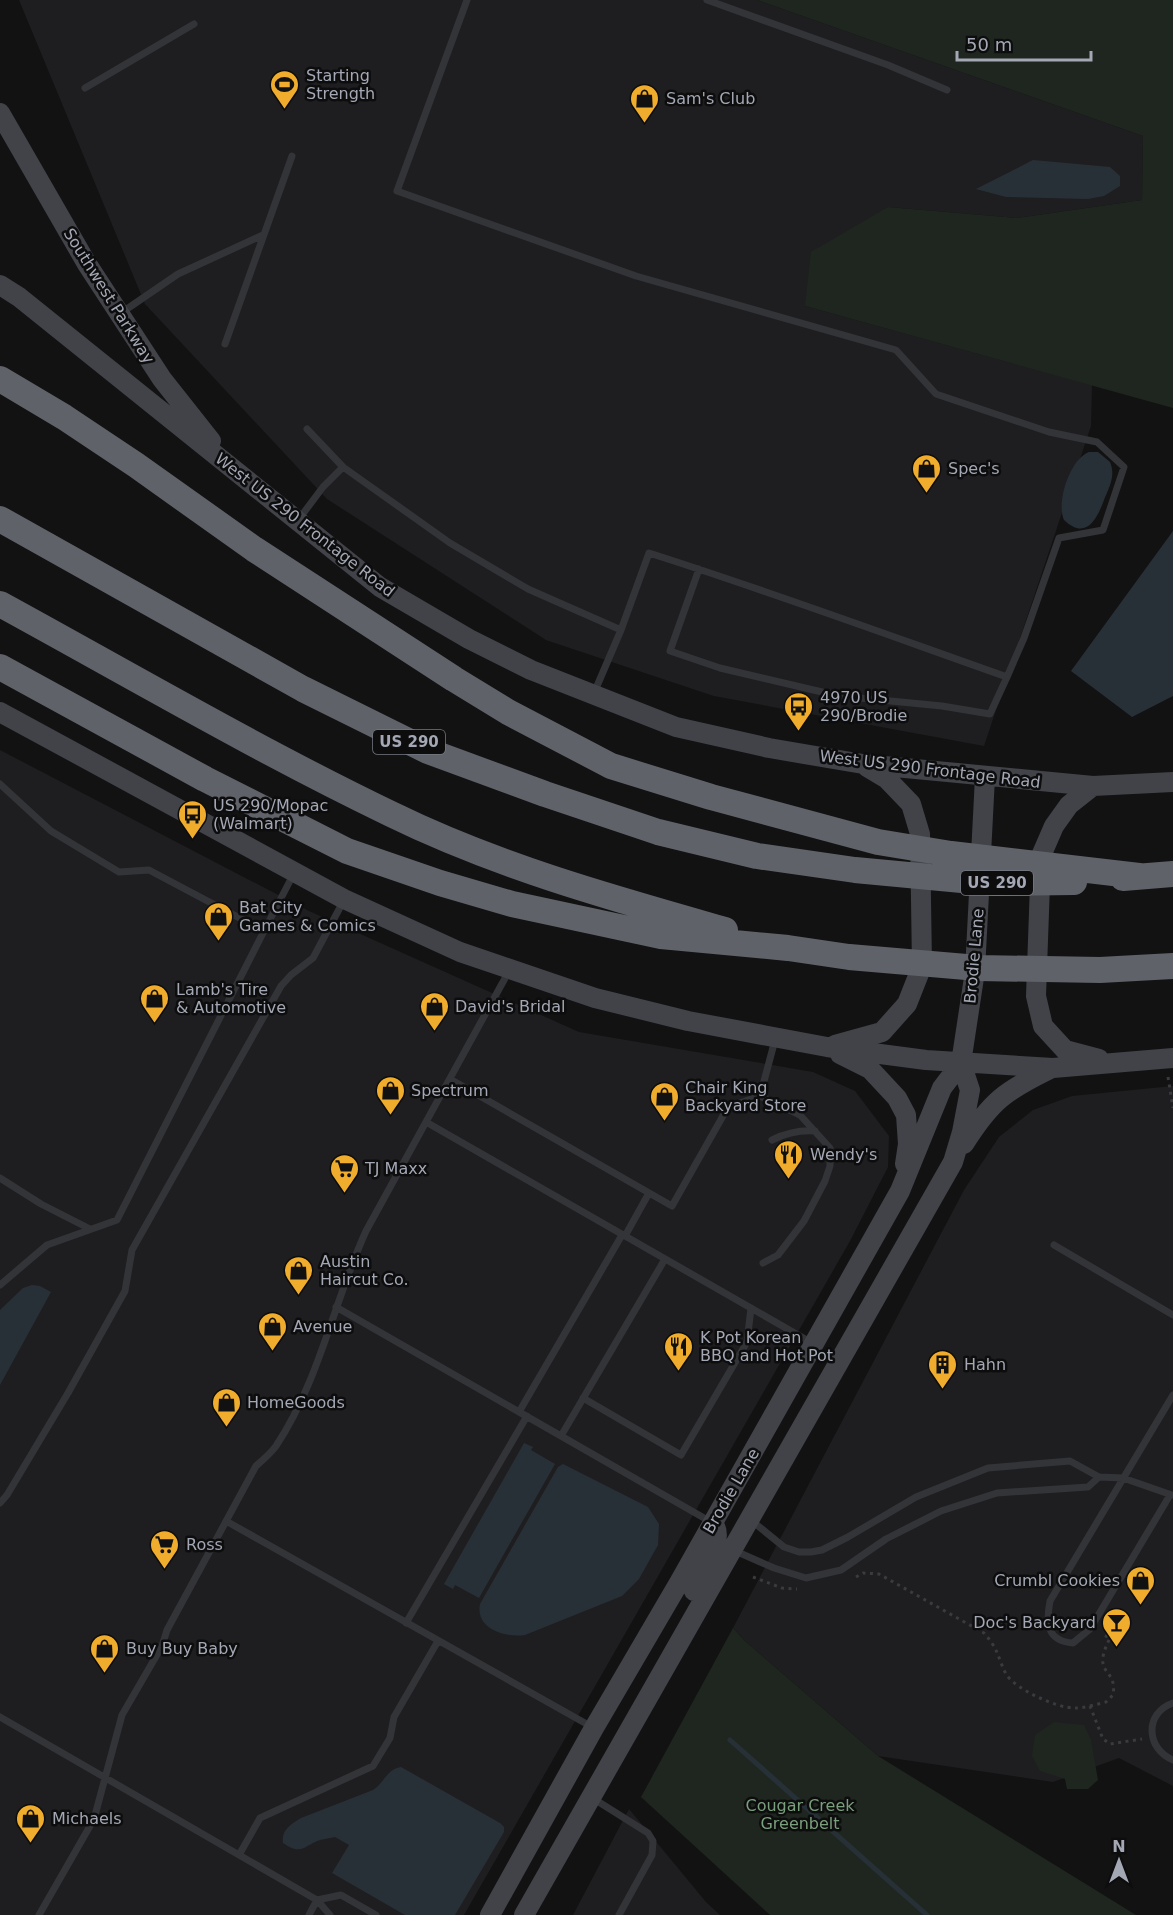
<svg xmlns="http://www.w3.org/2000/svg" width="1173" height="1915" font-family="'DejaVu Sans',sans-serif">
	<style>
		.built { fill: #1e1e20 }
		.green { fill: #1e261f }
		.water { fill: #283037 }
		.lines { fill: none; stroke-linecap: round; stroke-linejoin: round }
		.stream { stroke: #283037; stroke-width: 5 }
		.path { stroke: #393b3f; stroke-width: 3; stroke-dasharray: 3 4.5; stroke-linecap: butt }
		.lane { stroke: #333438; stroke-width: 7 }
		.secondary { stroke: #414348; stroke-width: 20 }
		.highway { stroke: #5f6269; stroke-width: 26 }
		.labels { text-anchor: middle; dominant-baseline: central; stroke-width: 5; stroke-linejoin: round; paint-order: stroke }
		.shield { fill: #0d0d0e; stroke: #767a82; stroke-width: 1.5 }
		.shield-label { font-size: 15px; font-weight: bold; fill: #a3a8b4 }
		.poi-label { font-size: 16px; fill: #a3a8b4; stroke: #0d0d0e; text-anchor: start }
		.street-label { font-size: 16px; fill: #a3a8b4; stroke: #0d0d0e }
		.park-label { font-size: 16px; fill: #7a9f7c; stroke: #0d0d0e }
	</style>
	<rect width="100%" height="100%" fill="#121213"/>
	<path class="built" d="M19 0H757L1143 136 1142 200 1017 218 888 207 805 306 1092 385 1091 426 984 746 714 696 546 640 327 499 145 304Z
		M0 750 309 911 579 1032 813 1072 855 1091 889 1136 888 1167 850 1241 464 1915H0Z
		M1173 1086V1786L1119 1758 1053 1782 878 1756 745 1641 733 1628 964 1190 999 1137 1033 1110 1072 1096Z
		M629 1809 706 1902 720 1915H573Z"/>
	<path class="green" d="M757 0H1173V408L805 306 811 252 888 207 1017 218 1142 200 1143 136Z
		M733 1628 745 1641 878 1756 1136 1915H770L641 1797Z
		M1054 1722 1084 1725 1091 1740 1098 1780 1088 1789H1067L1065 1779 1040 1771 1032 1756 1035 1735Z"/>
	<path class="water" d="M1033 160 1110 167 1120 176V186L1104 196 1088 199 1006 197 976 189Z
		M1089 452H1098L1110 462C1116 476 1109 487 1104 500 1097 519 1086 541 1064 520 1056 502 1070 459 1089 452Z
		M1173 531V696L1132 717 1071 671Z
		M32 1285 40 1286 51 1292 0 1385V1310L23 1288Z
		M524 1443 533 1447 531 1450 555 1464 479 1598 455 1585 453 1589 444 1584Z
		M563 1464 648 1507 659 1524 658 1545 639 1579 622 1596 525 1635C505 1638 475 1629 480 1604L558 1467Z
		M401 1767 500 1823 504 1827V1832L455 1915H405L332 1873 349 1845 335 1837C330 1838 325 1839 320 1840 303 1846 302 1856 283 1843 281 1830 291 1824 301 1818L373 1790C384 1783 387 1769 401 1767Z"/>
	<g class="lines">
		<path class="stream" d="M730 1740 927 1915"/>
		<path class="path" d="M1168 1077 1173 1108
			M753 1577 782 1588 797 1589
			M856 1577 863 1573 879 1574 984 1633C999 1650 997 1656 1006 1674 1015 1689 1058 1709 1076 1708 1080 1708 1085 1707 1090 1706L1103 1739 1110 1744 1142 1739
			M1090 1706 1106 1702 1113 1695C1118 1666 1090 1677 1110 1638L1101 1634"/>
		<path class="lane" d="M467 0 397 191 636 276 896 350 936 394 1049 432 1097 442 1124 467 1103 530 1059 538 1024 638 1007 677
			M707 0 888 65 947 90
			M85 88 194 24
			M121 313 178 274 263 235
			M225 344 292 156
			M343 467 450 543 528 589 621 630
			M299 519 323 487 343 467 307 429
			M594 693 621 630 649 553C769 591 888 635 1007 677L990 714 942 706 839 696 720 668 670 651 699 569
			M0 784 51 831 119 872 149 870 264 931 293 875
			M450 1079 672 1206 728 1107 760 1096 775 1040
			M760 1096 800 1115 830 1148V1166L825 1181 804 1221 778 1255 763 1263
			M426 1122 812 1343
			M772 1140C786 1133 799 1130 815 1131
			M0 1178 41 1204 90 1229
			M625 1236 649 1193
			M1054 1245 1173 1315
			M0 1285 47 1245 117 1220 264 931
			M336 1307 711 1522
			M583 1398 681 1455 747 1342 751 1308
			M519 1412 622 1235
			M561 1436 665 1259
			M1170 1495 1090 1629 1073 1643C1046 1641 1046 1622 1050 1601L1173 1395
			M0 1503 7 1495 68 1393 125 1291 132 1250 281 986 291 975 313 958 344 900
			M226 1521 592 1727
			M752 1521 784 1547 799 1552H811L822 1550 848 1537 916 1497 988 1468 1070 1461 1099 1477 1123 1478 1172 1495
			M733 1550 774 1568 806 1578 841 1570 886 1539 941 1511 997 1493 1088 1487 1099 1477
			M406 1623 527 1416
			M1173 1703C1144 1713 1146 1749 1173 1760
			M0 1717 317 1900 330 1915
			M594 1799 648 1833 653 1841 652 1855 619 1915
			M239 1855 260 1818 373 1766 390 1738 394 1717 438 1641
			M39 1915 94 1819 122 1715 162 1646 167 1630 256 1466C263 1460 271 1453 276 1446 319 1382 334 1301 366 1231L509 971
			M309 1915 317 1900 341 1895 376 1915"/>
		<path class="secondary" d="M0 113 87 264 162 379 211 441
			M0 285 19 297 380 587 469 639 531 670 676 727 769 748 863 764 1093 786 1173 782
			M0 712 344 899 460 952 595 998 688 1021 827 1047 926 1060 1053 1068 1173 1058
			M1093 786 1069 805 1054 826 1041 856 1036 996 1043 1026 1065 1050 1099 1059
			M835 1045 882 1032 907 1004 922 966 920 834 911 804 887 779 867 767
			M840 1054 870 1069 897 1098 906 1115 908 1144 905 1164
			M964 1144C991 1101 1005 1091 1050 1069
			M694 1591C702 1577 725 1539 714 1525
			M490 1915 594 1728 680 1581 900 1191 942 1088 961 1063
			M524 1915 953 1162 962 1132 970 1090 961 1063 975 971 985 777"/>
		<path class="highway" d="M0 379 64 417 136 465 254 549 454 679 508 712 611 766 711 797 878 842 951 854 1139 876
			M0 519 303 689 428 751 545 794 658 832 757 856 855 870 994 883 1074 882
			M0 604C130 675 258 750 391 814 497 866 612 898 725 930
			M0 667 205 779 347 851 440 883 512 904 661 936 788 948 849 957 978 968 1100 970 1173 966
			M1123 878 1173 874"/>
	</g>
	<defs>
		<symbol id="stadium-pin" viewBox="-11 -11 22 30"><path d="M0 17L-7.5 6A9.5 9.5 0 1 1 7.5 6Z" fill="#f0ac2d" stroke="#0d0d0e"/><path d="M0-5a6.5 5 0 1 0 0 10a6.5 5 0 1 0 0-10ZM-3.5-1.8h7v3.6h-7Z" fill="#111"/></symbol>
		<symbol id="shop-pin" viewBox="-11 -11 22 30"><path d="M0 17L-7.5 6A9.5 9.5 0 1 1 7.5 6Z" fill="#f0ac2d" stroke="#0d0d0e"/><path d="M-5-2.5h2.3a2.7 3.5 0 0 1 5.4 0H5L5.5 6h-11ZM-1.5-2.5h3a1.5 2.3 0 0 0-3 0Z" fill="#111"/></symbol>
		<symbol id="bus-pin" viewBox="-11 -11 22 30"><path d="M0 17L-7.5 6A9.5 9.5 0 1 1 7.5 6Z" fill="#f0ac2d" stroke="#0d0d0e"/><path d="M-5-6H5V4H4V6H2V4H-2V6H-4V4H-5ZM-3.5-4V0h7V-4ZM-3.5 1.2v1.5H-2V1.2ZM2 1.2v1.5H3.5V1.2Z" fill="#111"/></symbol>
		<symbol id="restaurant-pin" viewBox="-11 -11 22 30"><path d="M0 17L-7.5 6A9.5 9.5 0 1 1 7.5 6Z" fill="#f0ac2d" stroke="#0d0d0e"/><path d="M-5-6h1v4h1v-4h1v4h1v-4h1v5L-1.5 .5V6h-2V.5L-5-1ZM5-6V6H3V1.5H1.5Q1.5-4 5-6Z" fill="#111"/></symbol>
		<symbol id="supermarket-pin" viewBox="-11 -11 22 30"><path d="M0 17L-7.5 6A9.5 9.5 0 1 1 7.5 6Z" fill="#f0ac2d" stroke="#0d0d0e"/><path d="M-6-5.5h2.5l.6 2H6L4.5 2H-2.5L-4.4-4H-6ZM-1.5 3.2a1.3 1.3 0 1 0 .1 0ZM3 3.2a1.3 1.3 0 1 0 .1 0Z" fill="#111"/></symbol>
		<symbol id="building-pin" viewBox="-11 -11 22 30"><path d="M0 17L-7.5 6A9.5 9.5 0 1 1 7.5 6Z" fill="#f0ac2d" stroke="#0d0d0e"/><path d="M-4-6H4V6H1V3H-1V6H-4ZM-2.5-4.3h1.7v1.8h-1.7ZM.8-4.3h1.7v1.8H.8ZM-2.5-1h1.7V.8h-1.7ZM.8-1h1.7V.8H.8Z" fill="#111"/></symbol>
		<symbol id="bar-pin" viewBox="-11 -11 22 30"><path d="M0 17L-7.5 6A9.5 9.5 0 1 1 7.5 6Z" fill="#f0ac2d" stroke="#0d0d0e"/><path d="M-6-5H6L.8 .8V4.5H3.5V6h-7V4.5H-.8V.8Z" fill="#111"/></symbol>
	</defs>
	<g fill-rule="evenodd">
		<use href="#stadium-pin" x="268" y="68" width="33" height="45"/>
		<use href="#shop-pin" x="628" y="82" width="33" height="45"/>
		<use href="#shop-pin" x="910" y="452" width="33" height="45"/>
		<use href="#bus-pin" x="782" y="690" width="33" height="45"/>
		<use href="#bus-pin" x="176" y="798" width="33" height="45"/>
		<use href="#shop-pin" x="202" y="900" width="33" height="45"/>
		<use href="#shop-pin" x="138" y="982" width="33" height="45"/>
		<use href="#shop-pin" x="418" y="990" width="33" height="45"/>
		<use href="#shop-pin" x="374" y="1074" width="33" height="45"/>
		<use href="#shop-pin" x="648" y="1080" width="33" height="45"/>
		<use href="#restaurant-pin" x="772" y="1138" width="33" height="45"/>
		<use href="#supermarket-pin" x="328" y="1152" width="33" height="45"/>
		<use href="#shop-pin" x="282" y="1254" width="33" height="45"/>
		<use href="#shop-pin" x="256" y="1310" width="33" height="45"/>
		<use href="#restaurant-pin" x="662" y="1330" width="33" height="45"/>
		<use href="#building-pin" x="926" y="1348" width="33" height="45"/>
		<use href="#shop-pin" x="210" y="1386" width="33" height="45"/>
		<use href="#supermarket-pin" x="148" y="1528" width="33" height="45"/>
		<use href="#shop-pin" x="1124" y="1564" width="33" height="45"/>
		<use href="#bar-pin" x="1100" y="1606" width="33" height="45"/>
		<use href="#shop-pin" x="88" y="1632" width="33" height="45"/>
		<use href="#shop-pin" x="14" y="1802" width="33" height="45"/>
	</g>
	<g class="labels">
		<g class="shield">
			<rect x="373" y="730" width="72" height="24" rx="4.5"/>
			<rect x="961" y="871" width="72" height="24" rx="4.5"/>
		</g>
		<g class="shield-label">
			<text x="409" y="742">US 290</text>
			<text x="997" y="883">US 290</text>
		</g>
		<g class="poi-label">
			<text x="306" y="75">Starting<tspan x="306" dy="18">Strength</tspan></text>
			<text x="666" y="98">Sam's Club</text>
			<text x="948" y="468">Spec's</text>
			<text x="820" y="697">4970 US<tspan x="820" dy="18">290/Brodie</tspan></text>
			<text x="213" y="805">US 290/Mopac<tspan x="213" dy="18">(Walmart)</tspan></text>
			<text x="239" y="907">Bat City<tspan x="239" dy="18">Games &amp; Comics</tspan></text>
			<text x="176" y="989">Lamb's Tire<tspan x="176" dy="18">&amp; Automotive</tspan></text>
			<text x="455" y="1006">David's Bridal</text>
			<text x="685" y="1087">Chair King<tspan x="685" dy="18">Backyard Store</tspan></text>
			<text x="411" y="1090">Spectrum</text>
			<text x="810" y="1154">Wendy's</text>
			<text x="365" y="1168">TJ Maxx</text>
			<text x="320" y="1261">Austin<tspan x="320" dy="18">Haircut Co.</tspan></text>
			<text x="293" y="1326">Avenue</text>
			<text x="700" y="1337">K Pot Korean<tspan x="700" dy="18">BBQ and Hot Pot</tspan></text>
			<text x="964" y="1364">Hahn</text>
			<text x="247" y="1402">HomeGoods</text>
			<text x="186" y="1544">Ross</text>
			<text x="1120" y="1580" text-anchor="end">Crumbl Cookies</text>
			<text x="1096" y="1622" text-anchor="end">Doc's Backyard</text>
			<text x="126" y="1648">Buy Buy Baby</text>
			<text x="52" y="1818">Michaels</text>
		</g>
		<g class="street-label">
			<text transform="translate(109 296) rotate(58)">Southwest Parkway</text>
			<text transform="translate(305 525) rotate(38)">West US 290 Frontage Road</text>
			<text transform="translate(930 769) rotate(7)">West US 290 Frontage Road</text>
			<text transform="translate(974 956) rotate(-85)">Brodie Lane</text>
			<text transform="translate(731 1491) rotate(-60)">Brodie Lane</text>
		</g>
		<g class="park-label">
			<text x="800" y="1805">Cougar Creek<tspan x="800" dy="18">Greenbelt</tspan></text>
		</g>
	</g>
	<g transform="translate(1119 1861)" stroke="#0d0d0e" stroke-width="4.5" paint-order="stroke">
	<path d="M0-4.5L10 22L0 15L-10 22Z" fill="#a3a8b4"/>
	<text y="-9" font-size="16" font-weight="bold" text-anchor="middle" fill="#a3a8b4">N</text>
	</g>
	<path d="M957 51v9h134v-9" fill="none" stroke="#a3a8b4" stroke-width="3"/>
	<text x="966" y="51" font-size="18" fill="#a3a8b4" stroke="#0d0d0e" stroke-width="4.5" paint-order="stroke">50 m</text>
</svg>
